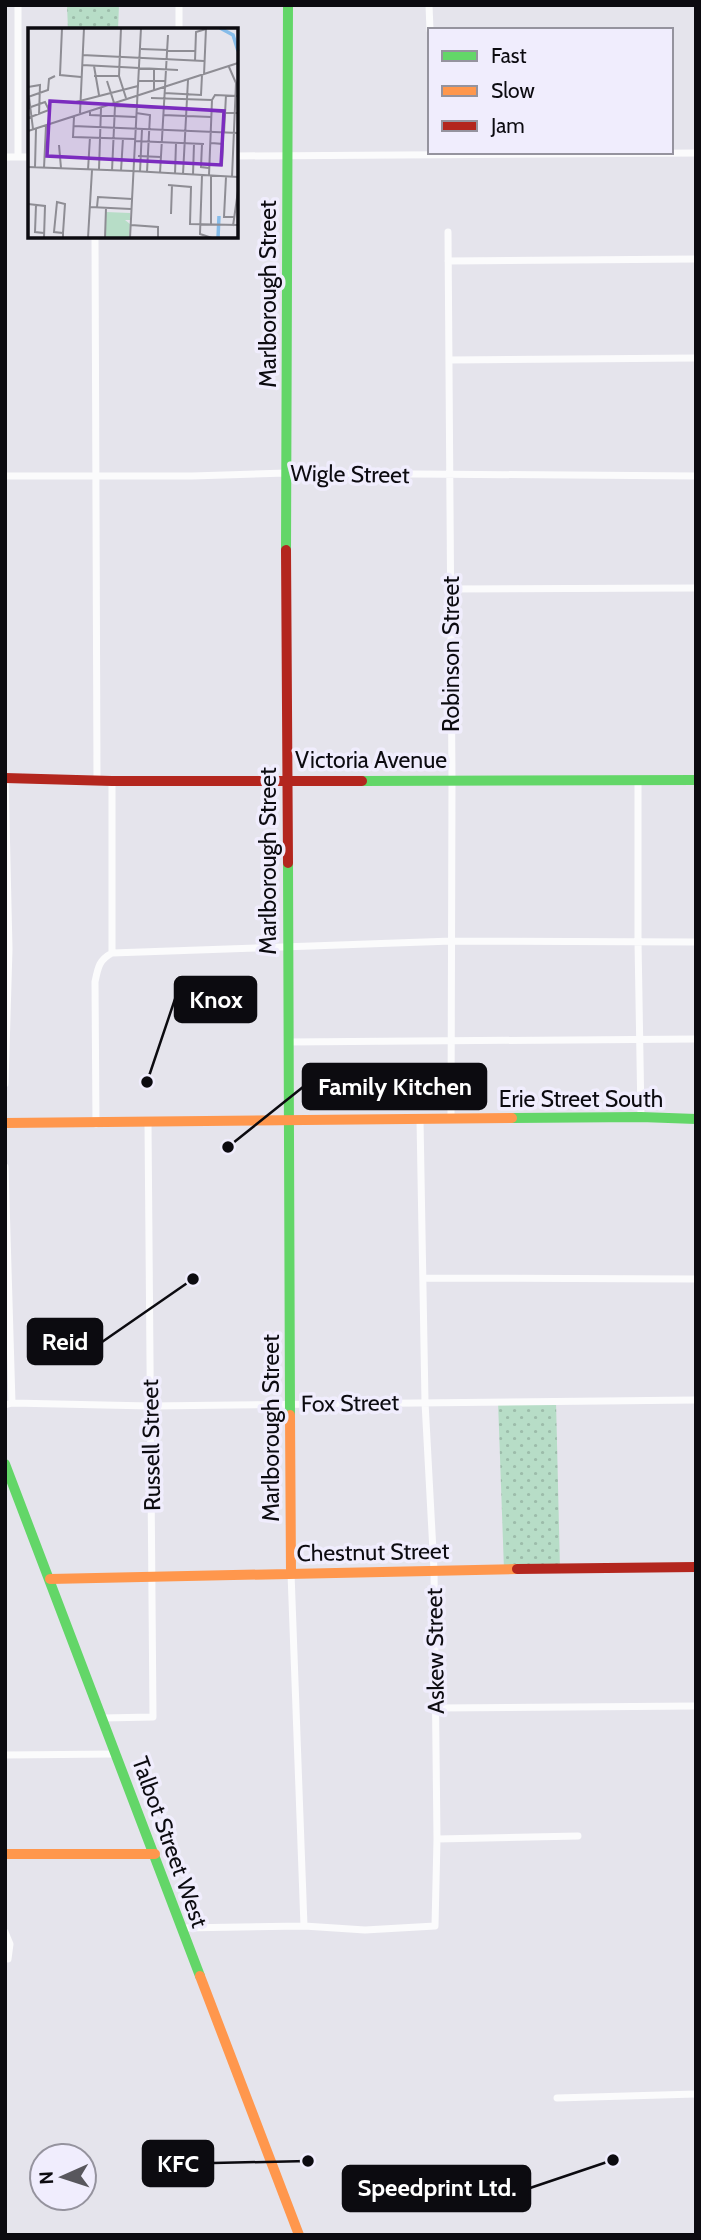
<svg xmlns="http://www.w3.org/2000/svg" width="701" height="2240" font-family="Cabin,sans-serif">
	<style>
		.park { fill: url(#park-dots) }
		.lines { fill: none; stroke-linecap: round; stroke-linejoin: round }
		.street { stroke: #fbfbfc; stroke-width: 7 }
		.fast { stroke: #63d668; stroke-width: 10 }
		.slow { stroke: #ff974d; stroke-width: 10 }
		.jam { stroke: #b3261e; stroke-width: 10 }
		.labels { text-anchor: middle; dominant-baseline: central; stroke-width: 7; stroke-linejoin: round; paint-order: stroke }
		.street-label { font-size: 23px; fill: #0c0b10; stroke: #f0edfd }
		.inset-river { fill: none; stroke: #86bce9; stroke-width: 3.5 }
		.inset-road { fill: none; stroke: #8e8d94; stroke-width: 2 }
		.view { fill: #7b2cbf; fill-opacity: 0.15; stroke: #7b2cbf; stroke-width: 3.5 }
		.inset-edge { fill: none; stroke: #0c0b10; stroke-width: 3.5 }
		.leader { fill: none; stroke: #0c0b10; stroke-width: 2.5 }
		.callout-dot { fill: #0c0b10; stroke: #f0edfd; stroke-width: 2.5 }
		.callout { fill: #0c0b10; stroke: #0c0b10; stroke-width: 2.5 }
		.callout-label { font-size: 24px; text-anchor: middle; font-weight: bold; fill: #fff }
	</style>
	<defs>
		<pattern id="park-dots" width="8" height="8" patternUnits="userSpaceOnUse" patternTransform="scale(1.75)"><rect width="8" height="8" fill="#b7ddc7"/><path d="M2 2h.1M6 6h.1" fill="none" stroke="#9cbcaa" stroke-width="1.8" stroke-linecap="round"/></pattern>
	</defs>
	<rect width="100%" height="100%" fill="#e5e4ec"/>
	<path class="park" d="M67 5H119L118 30H68Z
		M498 1401H556L560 1569 504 1570Z"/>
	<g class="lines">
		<path class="street" d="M18 5V157
			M179 5V30
			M429 5 430 30
			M236 156 696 153
			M5 157H30
			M448 232 452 779 451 1119
			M95 236 97 780
			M448 261 696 259
			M449 360 696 358
			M5 476H192L286 473 696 476
			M450 589 696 588
			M5 776 9 949 5 1084
			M638 780V941L641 1117
			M112 781V953
			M288 1042 696 1039
			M96 1124 95 982C98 967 99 960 112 953L452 941 696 942
			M5 1167 12 1403
			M424 1278 696 1279
			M5 1405 12 1403 150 1406 696 1400
			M291 1573 304 1926
			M436 1708 696 1706
			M103 1718 153 1717 148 1123
			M5 1755 117 1754
			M437 1839 578 1836
			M182 1928 304 1926 365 1930 435 1926 437 1839 434 1570 425 1402 420 1119
			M5 1932 10 1944 8 1959
			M557 2098 696 2094"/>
		<path class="fast" d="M286 550 288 5
			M362 781 696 780
			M288 863 290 1415
			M512 1118 641 1117 696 1119
			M5 1464 200 1976"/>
		<path class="slow" d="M5 1123 512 1118
			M290 1415 291 1573
			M50 1579 517 1569
			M5 1854H155
			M200 1976 299 2235"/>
		<path class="jam" d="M286 550 288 863
			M5 778 112 781H362
			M517 1569 696 1567"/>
	</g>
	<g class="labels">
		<g class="street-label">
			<text transform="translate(268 294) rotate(-90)">Marlborough Street</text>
			<text transform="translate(350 474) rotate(1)">Wigle Street</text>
			<text transform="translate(451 654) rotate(-90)">Robinson Street</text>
			<text x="371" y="760">Victoria Avenue</text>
			<text transform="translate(268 861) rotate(-90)">Marlborough Street</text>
			<text x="581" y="1099">Erie Street South</text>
			<text transform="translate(350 1403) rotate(-1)">Fox Street</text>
			<text transform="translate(271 1428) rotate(-90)">Marlborough Street</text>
			<text transform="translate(151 1445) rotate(-91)">Russell Street</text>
			<text transform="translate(373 1552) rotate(-1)">Chestnut Street</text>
			<text transform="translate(435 1651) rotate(-91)">Askew Street</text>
			<text transform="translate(170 1842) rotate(70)">Talbot Street West</text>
		</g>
	</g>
	<g transform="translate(28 28)">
		<rect width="210" height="210" fill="#e5e4ec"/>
		<path d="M78 184 102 185V192H97L102 196 101 210H77Z" fill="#b7ddc7"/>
		<path class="inset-river" d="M192 0 205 7 210 23M190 210 191 188"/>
		<path class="inset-road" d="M34 0 32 47 53 49M93 0 91 48 98 70M113 21 167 23M54 27 176 33M167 33 168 4 178 1M54 37 150 42M66 38 71 67M201 39 208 55 204 149M176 47 178 0M66 48H91M79 53 87 78 84 143M111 53H137M0 59 12 57 11 87M126 63V41M136 65 173 67 174 47M0 69 20 62 21 51 27 48M1 69 5 101M123 70 184 72 187 67 210 68M44 75 110 58M87 78 184 82M0 80 17 74 21 82 0 90M184 83 210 85M62 84V87L108 89M52 85 56 0M108 85 122 87 119 144M135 87 183 89M46 89 45 109 107 111M45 98 210 105M0 103 210 35M196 105 198 67M107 113 176 116M174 116 173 139 181 140M31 117 33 140M110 128 133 129M181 137H194L195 116 183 115M0 139 105 143M7 139 8 101M16 140 18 98M71 141 73 80M60 142 62 109M93 143 95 110M105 143 210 149M112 144 114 101M132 145 140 7M147 146 148 115M155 146 160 52M165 147 166 116M174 147 172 206 184 210M181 147 184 72M183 148V197M198 149 196 189H206M140 157 163 159 162 196 210 197M0 176 17 178 16 210M8 177 7 204 16 205M62 179 103 181M69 179 70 169 104 171M143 186 144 157M103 197 130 199V210M205 198 210 163M35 210V205L37 176 29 174 26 204 35 205M60 210 64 142M77 210 78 180M102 210 113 0"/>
		<path class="view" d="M22 73 196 83 193 137 19 128Z"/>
		<rect width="210" height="210" class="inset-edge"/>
	</g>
	<path class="leader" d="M147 1082L175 999M228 1147L303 1087M193 1279L102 1342M308 2161L213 2163M613 2160L530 2188"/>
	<g class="callout-dot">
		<circle cx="147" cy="1082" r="7"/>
		<circle cx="228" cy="1147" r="7"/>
		<circle cx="193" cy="1279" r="7"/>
		<circle cx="308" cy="2161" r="7"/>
		<circle cx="613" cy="2160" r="7"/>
	</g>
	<g class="callout">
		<rect x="175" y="977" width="81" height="45" rx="7"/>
		<rect x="303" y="1064" width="183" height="45" rx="7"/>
		<rect x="28" y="1319" width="74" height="45" rx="7"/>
		<rect x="143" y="2141" width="70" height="45" rx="7"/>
		<rect x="343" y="2166" width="187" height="45" rx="7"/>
	</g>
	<g class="callout-label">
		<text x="216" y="1008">Knox</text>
		<text x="395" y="1095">Family Kitchen</text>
		<text x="65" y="1350">Reid</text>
		<text x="178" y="2172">KFC</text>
		<text x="437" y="2196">Speedprint Ltd.</text>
	</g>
	<rect width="701" height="2240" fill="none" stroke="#0c0b10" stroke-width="14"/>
	<rect x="428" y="28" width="245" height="126" fill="#f0edfd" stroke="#95939e" stroke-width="2"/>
	<rect x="442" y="51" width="35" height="10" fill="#63d668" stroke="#95939e" stroke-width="2"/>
	<text x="491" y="63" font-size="21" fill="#0c0b10">Fast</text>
	<rect x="442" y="86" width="35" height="10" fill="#ff974d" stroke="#95939e" stroke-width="2"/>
	<text x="491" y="98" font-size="21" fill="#0c0b10">Slow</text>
	<rect x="442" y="121" width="35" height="10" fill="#b3261e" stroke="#95939e" stroke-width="2"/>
	<text x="491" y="133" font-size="21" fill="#0c0b10">Jam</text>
	<g transform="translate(63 2177) rotate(267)"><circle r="33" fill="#f0edfd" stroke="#95939e" stroke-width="2"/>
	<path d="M0-5L12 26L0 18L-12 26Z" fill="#58575d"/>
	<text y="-10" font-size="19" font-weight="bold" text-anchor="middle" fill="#0c0b10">N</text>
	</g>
</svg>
